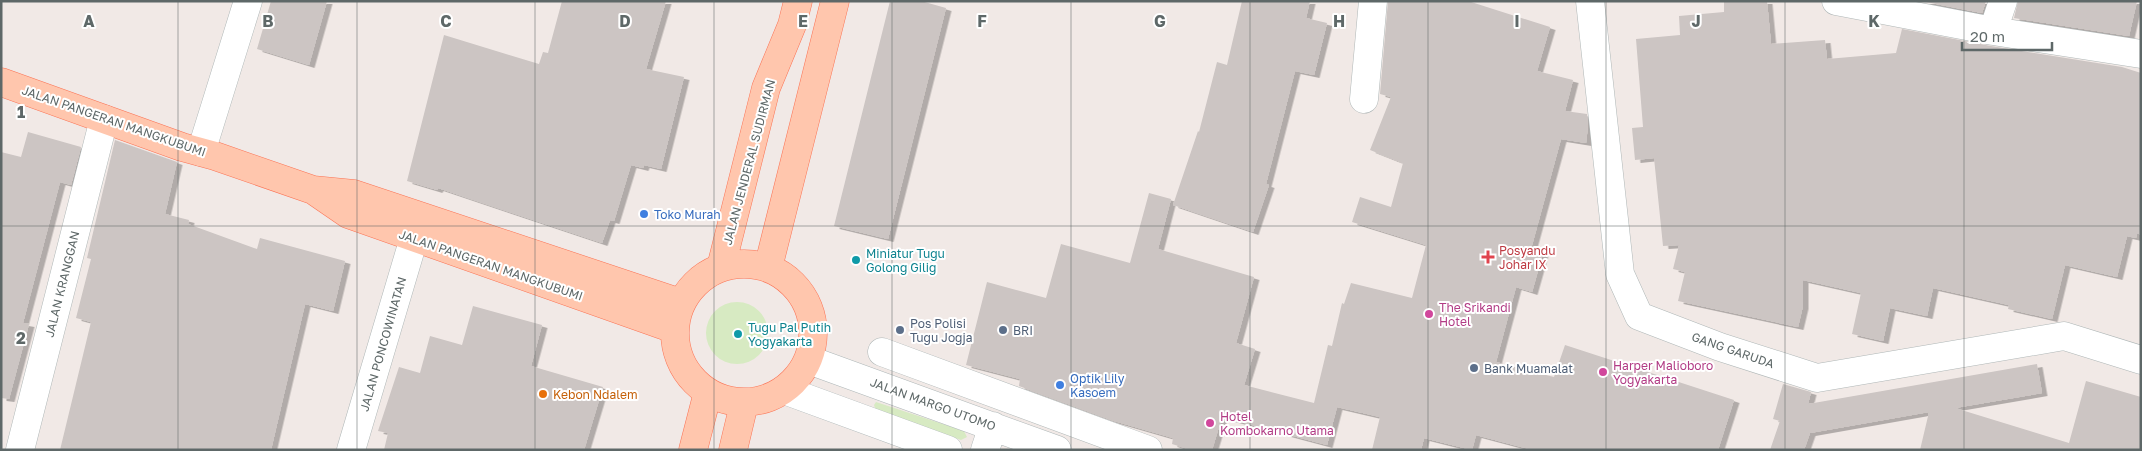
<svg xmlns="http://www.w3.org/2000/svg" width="2142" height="451" font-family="'Golos Text',sans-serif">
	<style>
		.green { fill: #d7eac2 }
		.building { fill: #ccc5c3; filter: url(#shadow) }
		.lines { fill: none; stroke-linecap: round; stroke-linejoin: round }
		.street-casing { stroke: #afb7b7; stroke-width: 29 }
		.secondary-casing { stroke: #aeb7b8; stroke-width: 29 }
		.primary-casing { stroke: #fb7355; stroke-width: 29 }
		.street { stroke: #fff; stroke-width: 28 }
		.secondary { stroke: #fff; stroke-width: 28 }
		.primary { stroke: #ffc6ad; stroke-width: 28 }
		.grid { fill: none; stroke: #5e6868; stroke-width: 1; stroke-opacity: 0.55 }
		.shop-dot { fill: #3f7fe0; stroke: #fff; stroke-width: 2 }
		.health-dot { fill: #e0444e; stroke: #fff; stroke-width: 2 }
		.culture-dot { fill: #0f9aa8; stroke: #fff; stroke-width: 2 }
		.hotel-dot { fill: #d1479c; stroke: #fff; stroke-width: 2 }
		.service-dot { fill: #5c6f8a; stroke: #fff; stroke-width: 2 }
		.food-dot { fill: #e8710a; stroke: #fff; stroke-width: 2 }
		.labels { text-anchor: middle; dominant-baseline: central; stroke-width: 4; stroke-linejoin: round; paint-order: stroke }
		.street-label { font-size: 12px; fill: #5e6868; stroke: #fff }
		.shop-label { font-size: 12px; fill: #366cbe; stroke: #fff; text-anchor: start }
		.health-label { font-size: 12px; fill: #be3a42; stroke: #fff; text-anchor: start }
		.culture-label { font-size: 12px; fill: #0d838f; stroke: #fff; text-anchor: start }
		.hotel-label { font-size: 12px; fill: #b23c85; stroke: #fff; text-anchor: start }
		.service-label { font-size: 12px; fill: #4e5e75; stroke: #fff; text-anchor: start }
		.food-label { font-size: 12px; fill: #c56008; stroke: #fff; text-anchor: start }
		.grid-label { font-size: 16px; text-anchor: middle; font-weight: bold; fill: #5e6868; stroke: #fff; stroke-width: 4; stroke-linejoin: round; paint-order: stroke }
	</style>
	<defs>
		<filter id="shadow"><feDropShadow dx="5.5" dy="3" stdDeviation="0" flood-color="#0004"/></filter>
	</defs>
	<rect width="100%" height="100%" fill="#f1e9e6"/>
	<path class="green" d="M706 333a31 31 0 1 1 62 0a31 31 0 1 1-62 0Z
		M876 402 964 431 967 437 961 440 876 411 874 405Z"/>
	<path class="building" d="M271 1H327L309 65 257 49Z
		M562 1H666L646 69 684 77 661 169 644 165 643 168 631 165 614 221 610 220 602 243 438 188 437 190 407 181 444 35 539 64 543 52 548 53Z
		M890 1H921L946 8 888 239 834 226Z
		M1242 1H1310L1306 18 1327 23 1314 75 1295 71 1266 184 1269 185 1253 232 1173 205 1198 131 1199 132 1217 62 1227 65Z
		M1388 1H1468L1550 27 1537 71 1573 80 1565 111 1587 114 1588 126 1586 143 1561 139 1531 249 1543 253 1532 292 1516 287 1496 362 1554 377 1565 345 1734 400 1718 450H1533L1476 435 1472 450 1424 438 1421 450H1372L1380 417 1337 407 1327 445 1222 417 1212 450H1191L1172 444 1173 438 1114 421 1019 386 1020 379 966 365 987 282 1046 298 1061 244 1130 263 1149 193 1171 199 1158 249 1254 277 1236 343 1255 349 1244 385 1314 403 1328 345 1332 346 1342 303 1344 304 1351 283 1412 298 1426 245 1352 222 1360 197 1391 207 1403 163 1370 150 1391 97 1380 94Z
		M1724 1H1767L1771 44 1825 40 1827 59 1896 53 1902 29 1991 46 2122 67 2141 73V235L2137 233 2136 238 2127 236 2117 277 2065 265 2052 319 2008 309 2009 305 1933 288 1927 316 1890 308 1883 341 1852 334 1861 293 1803 280V306L1798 327 1678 301 1685 272 1673 269 1679 245 1663 246 1654 158 1635 160 1632 128 1643 127 1636 39 1680 35 1679 16 1724 12Z
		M1921 1H1986L1982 13Z
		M2018 1H2137L2129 36 2014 18Z
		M28 132 81 147 71 185 60 182 23 323 29 324 9 399 1 398V152L21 157Z
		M115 140 177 162 165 214 189 220 188 224 257 249 260 238 345 261 333 311 305 304 271 450H60L91 322 76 318 91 259 87 258Z
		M473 306 542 325 531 366 603 387 584 450H384L388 433 378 431 399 367 420 373 430 336 462 345Z
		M2037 364 2042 393 1955 408 2069 443 2086 381 2141 397V450H1920L1929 412 1810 433 1804 450H1770L1780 421 1773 419 1783 384 1811 392 1808 404Z"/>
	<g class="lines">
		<defs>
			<path id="street" d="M1590 1 1620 274 1639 316 1720 347 1817 378 2064 336 2141 360
				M1836 1 1993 31 2141 54
				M1993 31 2003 1
				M1364 99 1373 1
				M201 152 248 1
				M882 352 1148 450
				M20 450 104 119
				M351 450 414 238"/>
			<path id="secondary" d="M809 360 1057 450
				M784 390 948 450
				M985 450 993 426"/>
			<path id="primary" d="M1 82 182 147 215 156 313 190 354 194 681 303
				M316 192 348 214 674 329
				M675 333a69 69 0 1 1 138 0a69 69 0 1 1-138 0Z
				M721 267 766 88 792 25 798 1
				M768 268 835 1
				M693 450 708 392
				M733 450 744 404"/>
		</defs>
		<use href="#street" class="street-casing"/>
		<use href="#secondary" class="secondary-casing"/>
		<use href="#primary" class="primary-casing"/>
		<use href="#street" class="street"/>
		<use href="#secondary" class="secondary"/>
		<use href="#primary" class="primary"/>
	</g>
	<path class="grid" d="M178 1V450M357 1V450M535 1V450M714 1V450M892 1V450M1071 1V450M1250 1V450M1428 1V450M1606 1V450M1785 1V450M1964 1V450M1 226H2141"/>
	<g class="shop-dot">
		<circle cx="644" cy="214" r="5"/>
		<circle cx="1060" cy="385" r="5"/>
	</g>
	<path class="health-dot" d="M1485.5 249.5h5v5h5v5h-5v5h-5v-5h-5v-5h5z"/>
	<g class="culture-dot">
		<circle cx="856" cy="260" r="5"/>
		<circle cx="738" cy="334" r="5"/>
	</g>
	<g class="hotel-dot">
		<circle cx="1429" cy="314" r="5"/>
		<circle cx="1603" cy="372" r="5"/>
		<circle cx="1210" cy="423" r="5"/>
	</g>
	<g class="service-dot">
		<circle cx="900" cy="330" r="5"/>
		<circle cx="1003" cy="330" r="5"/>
		<circle cx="1474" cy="368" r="5"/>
	</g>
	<circle class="food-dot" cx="543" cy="394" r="5"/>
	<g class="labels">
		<g class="street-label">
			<text transform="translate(114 121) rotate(19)">JALAN PANGERAN MANGKUBUMI</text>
			<text transform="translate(749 162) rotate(-75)">JALAN JENDERAL SUDIRMAN</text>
			<text transform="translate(491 265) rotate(19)">JALAN PANGERAN MANGKUBUMI</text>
			<text transform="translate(62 284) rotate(-76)">JALAN KRANGGAN</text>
			<text transform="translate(383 344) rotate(-74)">JALAN PONCOWINATAN</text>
			<text transform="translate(1733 350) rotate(19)">GANG GARUDA</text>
			<text transform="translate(933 404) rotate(20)">JALAN MARGO UTOMO</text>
		</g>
		<g class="shop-label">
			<text x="654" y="214">Toko Murah</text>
			<text x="1070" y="378">Optik Lily<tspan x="1070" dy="14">Kasoem</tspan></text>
		</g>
		<g class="health-label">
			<text x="1499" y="250">Posyandu<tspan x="1499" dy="14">Johar IX</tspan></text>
		</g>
		<g class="culture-label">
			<text x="866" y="253">Miniatur Tugu<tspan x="866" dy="14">Golong Gilig</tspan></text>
			<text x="748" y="327">Tugu Pal Putih<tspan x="748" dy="14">Yogyakarta</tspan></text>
		</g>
		<g class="hotel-label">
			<text x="1439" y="307">The Srikandi<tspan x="1439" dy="14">Hotel</tspan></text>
			<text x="1613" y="365">Harper Malioboro<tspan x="1613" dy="14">Yogyakarta</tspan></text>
			<text x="1220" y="416">Hotel<tspan x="1220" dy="14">Kombokarno Utama</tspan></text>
		</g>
		<g class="service-label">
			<text x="910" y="323">Pos Polisi<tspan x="910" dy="14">Tugu Jogja</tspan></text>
			<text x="1013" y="330">BRI</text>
			<text x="1484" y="368">Bank Muamalat</text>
		</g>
		<g class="food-label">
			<text x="553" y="394">Kebon Ndalem</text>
		</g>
	</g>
	<g class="grid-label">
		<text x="89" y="27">A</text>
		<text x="268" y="27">B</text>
		<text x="446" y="27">C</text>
		<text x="625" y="27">D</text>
		<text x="803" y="27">E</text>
		<text x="982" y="27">F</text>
		<text x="1160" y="27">G</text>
		<text x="1339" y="27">H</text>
		<text x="1517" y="27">I</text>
		<text x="1696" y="27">J</text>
		<text x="1874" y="27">K</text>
		<text x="21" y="118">1</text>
		<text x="21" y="344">2</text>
	</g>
	<rect width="2142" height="451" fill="none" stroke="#5e6868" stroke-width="5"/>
	<path d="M1962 42v8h90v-8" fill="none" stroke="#5e6868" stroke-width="2.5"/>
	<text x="1970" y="42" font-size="15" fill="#5e6868" stroke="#ffffff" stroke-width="4" paint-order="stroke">20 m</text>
</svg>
